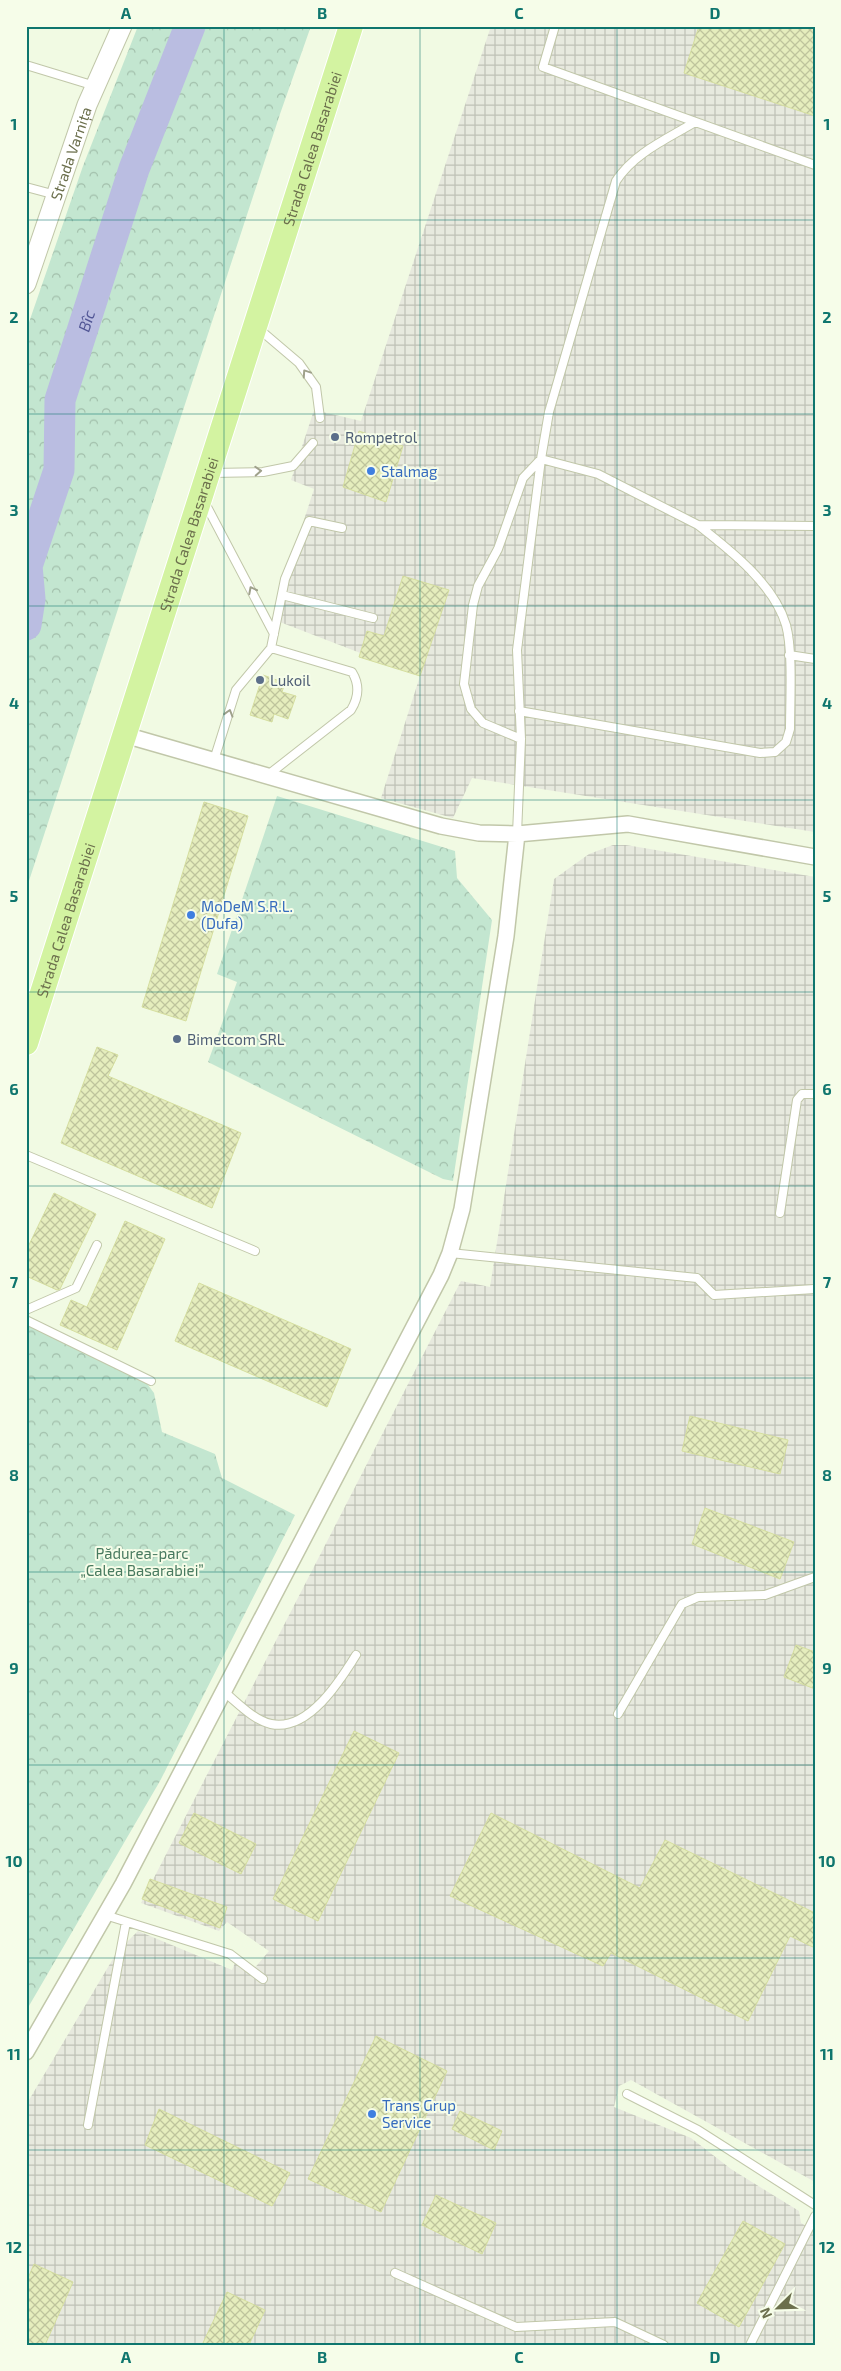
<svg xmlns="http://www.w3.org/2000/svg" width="841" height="2371" font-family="'Exo 2',sans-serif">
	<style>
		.industrial { fill: url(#industrial-grid) }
		.forest { fill: url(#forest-crowns) }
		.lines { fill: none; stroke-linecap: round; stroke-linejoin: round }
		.river { stroke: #babde1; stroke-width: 31 }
		.building { fill: url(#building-cross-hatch); stroke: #d5de9f }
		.service-casing { stroke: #c1c7a9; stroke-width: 10 }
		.minor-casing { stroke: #c1c7a9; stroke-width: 18 }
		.tertiary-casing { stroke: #c1c7a9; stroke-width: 21 }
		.primary-casing { stroke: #fff; stroke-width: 26 }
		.service { stroke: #fff; stroke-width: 8 }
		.minor { stroke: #fff; stroke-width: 15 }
		.tertiary { stroke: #fff; stroke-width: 19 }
		.primary { stroke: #d3f3a1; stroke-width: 24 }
		.oneway { stroke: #9fa18b }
		.grid { fill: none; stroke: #0f766e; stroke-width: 1; stroke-opacity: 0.55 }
		.service-dot { fill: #5c6f8a; stroke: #f6fde9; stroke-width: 2 }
		.shop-dot { fill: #3f7fe0; stroke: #f6fde9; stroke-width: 2 }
		.labels { text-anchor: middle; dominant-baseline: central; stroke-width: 4; stroke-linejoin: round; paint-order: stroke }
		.street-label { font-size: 15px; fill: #6b6f4c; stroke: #f6fde9 }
		.service-label { font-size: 15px; fill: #4e5e75; stroke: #f6fde9; text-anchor: start }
		.shop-label { font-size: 15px; fill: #366cbe; stroke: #f6fde9; text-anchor: start }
		.park-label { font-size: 15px; fill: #487a5f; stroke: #f6fde9 }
		.water-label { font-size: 16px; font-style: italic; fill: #515695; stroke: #f6fde9 }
		.neatline { fill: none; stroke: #0f766e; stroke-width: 2 }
		.grid-label { font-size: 16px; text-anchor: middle; font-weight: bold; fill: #0f766e }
	</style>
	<defs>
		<pattern id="industrial-grid" width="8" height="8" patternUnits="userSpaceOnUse" patternTransform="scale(1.25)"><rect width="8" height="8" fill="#e7e9de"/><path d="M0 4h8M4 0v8" fill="none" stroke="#bfc1b6"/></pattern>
		<pattern id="forest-crowns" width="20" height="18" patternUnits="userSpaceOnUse" patternTransform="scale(1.25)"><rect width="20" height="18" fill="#c3e6d0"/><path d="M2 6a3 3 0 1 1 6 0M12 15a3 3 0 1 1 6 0" fill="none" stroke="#a2bfab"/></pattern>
		<pattern id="building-cross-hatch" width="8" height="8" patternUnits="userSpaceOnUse" patternTransform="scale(1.25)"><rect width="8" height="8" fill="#e5edbd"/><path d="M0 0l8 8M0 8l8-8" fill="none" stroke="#bec49c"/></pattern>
	</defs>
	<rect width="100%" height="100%" fill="#f1fae3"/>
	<path class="industrial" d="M491 26H815V832L472 778 453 818 381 798 420 676 272 619 314 489 291 480 314 410 361 421Z
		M613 845H626L815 877V2182L631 2080 619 2086 614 2107 691 2138 731 2169 799 2211 801 2223 815 2231V2345H26V2105L117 1952 138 1931 232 1970 235 1963 252 1971 269 1951 227 1922 219 1931 141 1903 461 1281 490 1287 554 879 589 854Z"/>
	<path class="forest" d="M138 26H311L280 114 26 890V331L83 166Z
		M277 796 455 851 457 878 492 920 453 1181 443 1179 208 1062 237 982 217 974Z
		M31 1322 142 1377 154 1393 162 1432 215 1454 222 1478 295 1515 160 1781 26 2011V1328Z"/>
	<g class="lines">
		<path class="river" id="s1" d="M26 625 30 599 27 566 59 470 60 400 134 169 190 26"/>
	</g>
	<path class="building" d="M699 26H815V116L684 73Z
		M359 431 403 446 386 502 343 487Z
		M403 576 449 590 420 676 359 657 367 631 384 636Z
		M263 675 285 683 282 692 296 696 288 719 274 714 272 722 250 715Z
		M204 802 248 816 186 1021 142 1007Z
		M97 1047 118 1055 108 1076 241 1133 212 1208 61 1143Z
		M54 1193 96 1214 60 1289 57 1290 26 1276V1251Z
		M125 1221 165 1239 117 1350 60 1325 71 1300 87 1307Z
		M199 1283 351 1349 327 1407 175 1341Z
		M690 1416 788 1440 780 1474 682 1451Z
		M705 1508 794 1542 780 1579 692 1544Z
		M796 1645 815 1652V1689L784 1677Z
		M354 1731 399 1753 318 1921 273 1899Z
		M194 1813 256 1844 241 1874 179 1843Z
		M491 1813 640 1888 665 1840 815 1913V1948L790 1936 748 2021 611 1953 603 1966 450 1896Z
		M150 1879 227 1907 220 1928 142 1899Z
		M376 2036 447 2071 381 2212 308 2179Z
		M159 2109 290 2173 272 2206 145 2145Z
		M460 2111 502 2131 494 2150 452 2129Z
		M436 2195 496 2223 482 2254 422 2225Z
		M743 2221 785 2244 739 2327 697 2303Z
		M34 2264 73 2282 45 2345H26V2283Z
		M227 2292 265 2310 249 2345H202Z"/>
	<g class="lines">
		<defs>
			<path id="service" d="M555 26 543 67 815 165
				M26 65 95 86
				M26 187 56 195
				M259 329 299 363 316 387 320 418
				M211 473 263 472 293 466 313 443
				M205 503 274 634
				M282 595 373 618
				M789 655 815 659
				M519 711 760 753 775 752 786 742 790 729C790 701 793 650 786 625 774 584 730 550 698 525
				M521 739 483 723 471 709 464 684 473 605 478 586 498 549 523 478 541 459 598 474 698 525 815 526
				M214 760 236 690 271 648 285 579 309 521 342 528
				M268 775 351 710C359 697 360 685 352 672L271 648
				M517 834 521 739 517 650 541 459 549 412 616 181C634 153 667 139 695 122
				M26 1155 255 1251
				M780 1213 797 1100 802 1094H815
				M450 1253 697 1278 714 1295 815 1289
				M26 1310 76 1288 97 1245
				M26 1320 151 1381
				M223 1691C237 1702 253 1720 271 1724 308 1732 340 1681 356 1655
				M618 1714 682 1604 698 1597 765 1595 815 1577
				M105 1915 230 1954 263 1979
				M627 2094 698 2130 815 2205
				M88 2125 126 1922
				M395 2273 516 2327 615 2322 664 2345
				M750 2345 815 2216"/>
			<path id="minor" d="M125 735 441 826 479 833 517 834 628 824 815 857
				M26 2052 123 1884 441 1275 450 1253 462 1209 506 936 517 834"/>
			<g id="tertiary">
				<path id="s2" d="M26 284 87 105 122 26"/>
			</g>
			<g id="primary">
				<path id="s3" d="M26 1043 351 26"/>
			</g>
		</defs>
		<use href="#service" class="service-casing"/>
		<use href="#minor" class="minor-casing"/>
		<use href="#tertiary" class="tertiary-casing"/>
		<use href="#primary" class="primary-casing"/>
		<use href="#service" class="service"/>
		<use href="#minor" class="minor"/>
		<use href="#tertiary" class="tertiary"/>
		<use href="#primary" class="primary"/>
	</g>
	<defs><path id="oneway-chevron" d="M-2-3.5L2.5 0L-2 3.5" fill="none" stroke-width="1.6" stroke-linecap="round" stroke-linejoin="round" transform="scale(1.25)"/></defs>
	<g class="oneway">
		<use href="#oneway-chevron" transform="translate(306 373) rotate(-124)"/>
		<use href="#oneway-chevron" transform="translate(258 471) rotate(-3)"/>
		<use href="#oneway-chevron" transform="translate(252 590) rotate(-117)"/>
		<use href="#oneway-chevron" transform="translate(229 713) rotate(-73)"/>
	</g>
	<path class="grid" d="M224 26V2345M420 26V2345M617 26V2345M26 220H815M26 414H815M26 606H815M26 800H815M26 992H815M26 1186H815M26 1378H815M26 1572H815M26 1765H815M26 1958H815M26 2150H815"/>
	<g class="service-dot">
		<circle cx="335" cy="437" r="5"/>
		<circle cx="260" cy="680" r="5"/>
		<circle cx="177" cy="1039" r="5"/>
	</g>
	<g class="shop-dot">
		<circle cx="371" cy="471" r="5"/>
		<circle cx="191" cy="915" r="5"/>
		<circle cx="372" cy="2114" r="5"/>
	</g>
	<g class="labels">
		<g class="street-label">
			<text stroke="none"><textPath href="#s3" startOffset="939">Strada Calea Basarabiei</textPath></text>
			<text stroke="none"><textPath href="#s2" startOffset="138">Strada Varnița</textPath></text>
			<text stroke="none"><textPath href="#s3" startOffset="534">Strada Calea Basarabiei</textPath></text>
			<text stroke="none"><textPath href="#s3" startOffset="129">Strada Calea Basarabiei</textPath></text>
		</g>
		<g class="service-label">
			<text x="345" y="437">Rompetrol</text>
			<text x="270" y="680">Lukoil</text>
			<text x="187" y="1039">Bimetcom SRL</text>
		</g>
		<g class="shop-label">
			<text x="381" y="471">Stalmag</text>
			<text x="201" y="906">MoDeM S.R.L.<tspan x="201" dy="17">(Dufa)</tspan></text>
			<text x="382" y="2105">Trans Grup<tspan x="382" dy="17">Service</tspan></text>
		</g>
		<g class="park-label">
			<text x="142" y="1553">Pădurea-parc<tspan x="142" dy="17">„Calea Basarabiei”</tspan></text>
		</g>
		<g class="water-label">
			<text stroke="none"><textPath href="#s1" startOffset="314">Bîc</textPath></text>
		</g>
	</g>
	<rect width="841" height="2371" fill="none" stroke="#f6fde9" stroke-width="55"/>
	<g transform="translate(778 2308) rotate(247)" stroke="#f6fde9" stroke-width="4" paint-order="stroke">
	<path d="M0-4L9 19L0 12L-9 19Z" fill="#6b6f4c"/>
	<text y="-8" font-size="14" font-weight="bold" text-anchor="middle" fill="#6b6f4c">N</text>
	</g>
	<rect x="28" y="28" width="786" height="2316" class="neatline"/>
	<g class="grid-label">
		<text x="126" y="19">A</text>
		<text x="322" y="19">B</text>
		<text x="519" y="19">C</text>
		<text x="715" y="19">D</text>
		<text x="14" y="130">1</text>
		<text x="827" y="130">1</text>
		<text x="14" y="323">2</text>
		<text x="827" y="323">2</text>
		<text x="14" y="516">3</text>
		<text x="827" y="516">3</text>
		<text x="14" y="709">4</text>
		<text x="827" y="709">4</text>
		<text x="14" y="902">5</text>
		<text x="827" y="902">5</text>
		<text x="14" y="1095">6</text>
		<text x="827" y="1095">6</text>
		<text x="14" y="1288">7</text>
		<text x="827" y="1288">7</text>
		<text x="14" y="1481">8</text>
		<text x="827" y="1481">8</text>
		<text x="14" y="1674">9</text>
		<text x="827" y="1674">9</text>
		<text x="14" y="1867">10</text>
		<text x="827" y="1867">10</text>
		<text x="14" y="2060">11</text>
		<text x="827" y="2060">11</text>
		<text x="14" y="2253">12</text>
		<text x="827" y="2253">12</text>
		<text x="126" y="2363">A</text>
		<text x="322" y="2363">B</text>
		<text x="519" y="2363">C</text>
		<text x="715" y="2363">D</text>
	</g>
</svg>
